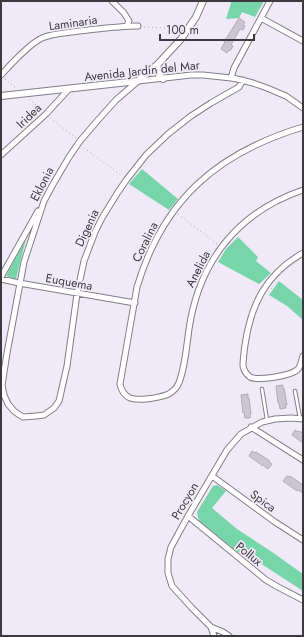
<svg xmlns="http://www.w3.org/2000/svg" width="304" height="637" font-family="Jost,sans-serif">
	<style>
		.green { fill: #76d6aa }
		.building { fill: #ccc5d3; stroke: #b1abb8 }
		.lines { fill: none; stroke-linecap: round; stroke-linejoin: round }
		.service-casing { stroke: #837d89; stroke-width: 4.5 }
		.minor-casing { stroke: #837d89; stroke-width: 7 }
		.tertiary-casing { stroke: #837d89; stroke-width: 8 }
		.path { stroke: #b0aab6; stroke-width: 1; stroke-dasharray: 1 3; stroke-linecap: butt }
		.service { stroke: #fff; stroke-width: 2.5 }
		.minor { stroke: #fff; stroke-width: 5 }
		.tertiary { stroke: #fff; stroke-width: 6 }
		.labels { text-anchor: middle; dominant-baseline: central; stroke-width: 3.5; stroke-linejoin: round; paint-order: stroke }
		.street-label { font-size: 12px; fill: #3c393f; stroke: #f0e9f7 }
	</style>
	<rect width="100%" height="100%" fill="#f0e9f7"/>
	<path class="green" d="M230 1H264L255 17 242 12 239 18 226 19 231 3Z
		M142 169 178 199 169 210 129 184Z
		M238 237 258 257 256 261 271 273 259 284 218 262 226 249Z
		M26 239 16 279 6 276Z
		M279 281 303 300V320L287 306 269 295Z
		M217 485 226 491 212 508 237 529 272 552 303 574V591L263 565 236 551 199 521 197 512 213 486Z"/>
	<path class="building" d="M239 18 245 22 243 25 245 26 243 30 240 29 231 45 233 46 230 51 229 50 227 53 221 49 225 42H224Z
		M283 385V389L284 388 287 405H285L286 408 280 409 279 403H278L276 386Z
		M248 394V398H249L251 414H250V418H245L244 412 243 413 241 395Z
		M295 430 298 432 299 431 303 433V443L292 435Z
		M252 451 255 453 256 452 270 461 269 462 272 464 268 469 263 465V466L249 456Z
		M287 476 290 477V476L303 485V493L298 490 297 491 283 481Z"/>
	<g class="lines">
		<defs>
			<path id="service" d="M262 389 267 420
				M295 391 300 418"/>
			<path id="minor" d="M112 1 124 13 129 21 127 26
				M261 18 303 41
				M1 75C11 64 29 44 42 38 53 33 67 33 79 31 98 29 118 26 138 26
				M231 78 234 68 270 1
				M243 80 239 87 211 103 191 116 168 134 146 155 127 179 118 192 102 218 95 232 84 261 77 294 67 366 59 401 54 408 44 415 36 416 23 417 18 414 14 411 8 404 4 395 2 385 7 353 24 262 44 201 52 186 69 157 80 141 98 120 116 100 138 81 191 75H203L231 78 237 79 253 83 267 88 286 96 303 108
				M303 127C217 153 163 200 137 287L120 384C121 390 124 395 130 398 138 401 158 398 166 395 170 394 173 391 176 388 184 378 187 343 189 329 199 261 238 212 303 190
				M1 155 46 114 69 89
				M303 253C266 274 251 304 245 345 244 352 243 359 243 366 244 371 246 374 250 377 258 381 290 376 297 370 301 367 301 361 303 356
				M1 277 38 211
				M1 279 19 283 135 303
				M251 427 303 460
				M212 476 275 522 303 540
				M188 516 266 580 278 587 303 600
				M211 627 223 632 229 636
				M214 636 211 627 192 608 172 586 168 573V559L171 547 188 516 227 450 241 434 262 422 275 419 291 418 303 419"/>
			<path id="tertiary" d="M158 64C156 71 158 75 163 79
				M1 96 138 81 158 64 181 39 196 17 203 1"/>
		</defs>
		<use href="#service" class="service-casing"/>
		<use href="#minor" class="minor-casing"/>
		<use href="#tertiary" class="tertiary-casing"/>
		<path class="path" d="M144 27 165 28
			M5 79 16 88
			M29 99 42 110
			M50 118 76 138
			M84 148 121 175
			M132 183 169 208
			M178 214 217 244
			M233 243 257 279 262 281
			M271 288 303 314"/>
		<use href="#service" class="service"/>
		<use href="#minor" class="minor"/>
		<use href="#tertiary" class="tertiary"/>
	</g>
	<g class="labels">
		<g class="street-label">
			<text transform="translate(73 23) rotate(-8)">Laminaria</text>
			<text transform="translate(142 71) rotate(-6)">Avenida Jardín del Mar</text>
			<text transform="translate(29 116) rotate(-44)">Iridea</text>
			<text transform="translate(42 184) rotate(-63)">Eklonia</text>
			<text transform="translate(87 228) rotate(-65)">Digenia</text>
			<text transform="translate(145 242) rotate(-64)">Coralina</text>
			<text transform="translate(198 269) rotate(-63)">Anelida</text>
			<text transform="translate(69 282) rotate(10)">Euquema</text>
			<text transform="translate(185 501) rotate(-59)">Procyon</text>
			<text transform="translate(263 501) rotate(36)">Spica</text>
			<text transform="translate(249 554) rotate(39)">Pollux</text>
		</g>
	</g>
	<rect width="304" height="637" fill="none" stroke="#3c393f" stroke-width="4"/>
	<path d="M160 34v6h94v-6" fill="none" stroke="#3c393f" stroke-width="2"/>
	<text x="166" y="34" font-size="12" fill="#3c393f" stroke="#f0e9f7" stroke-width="3" paint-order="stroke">100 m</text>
</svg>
